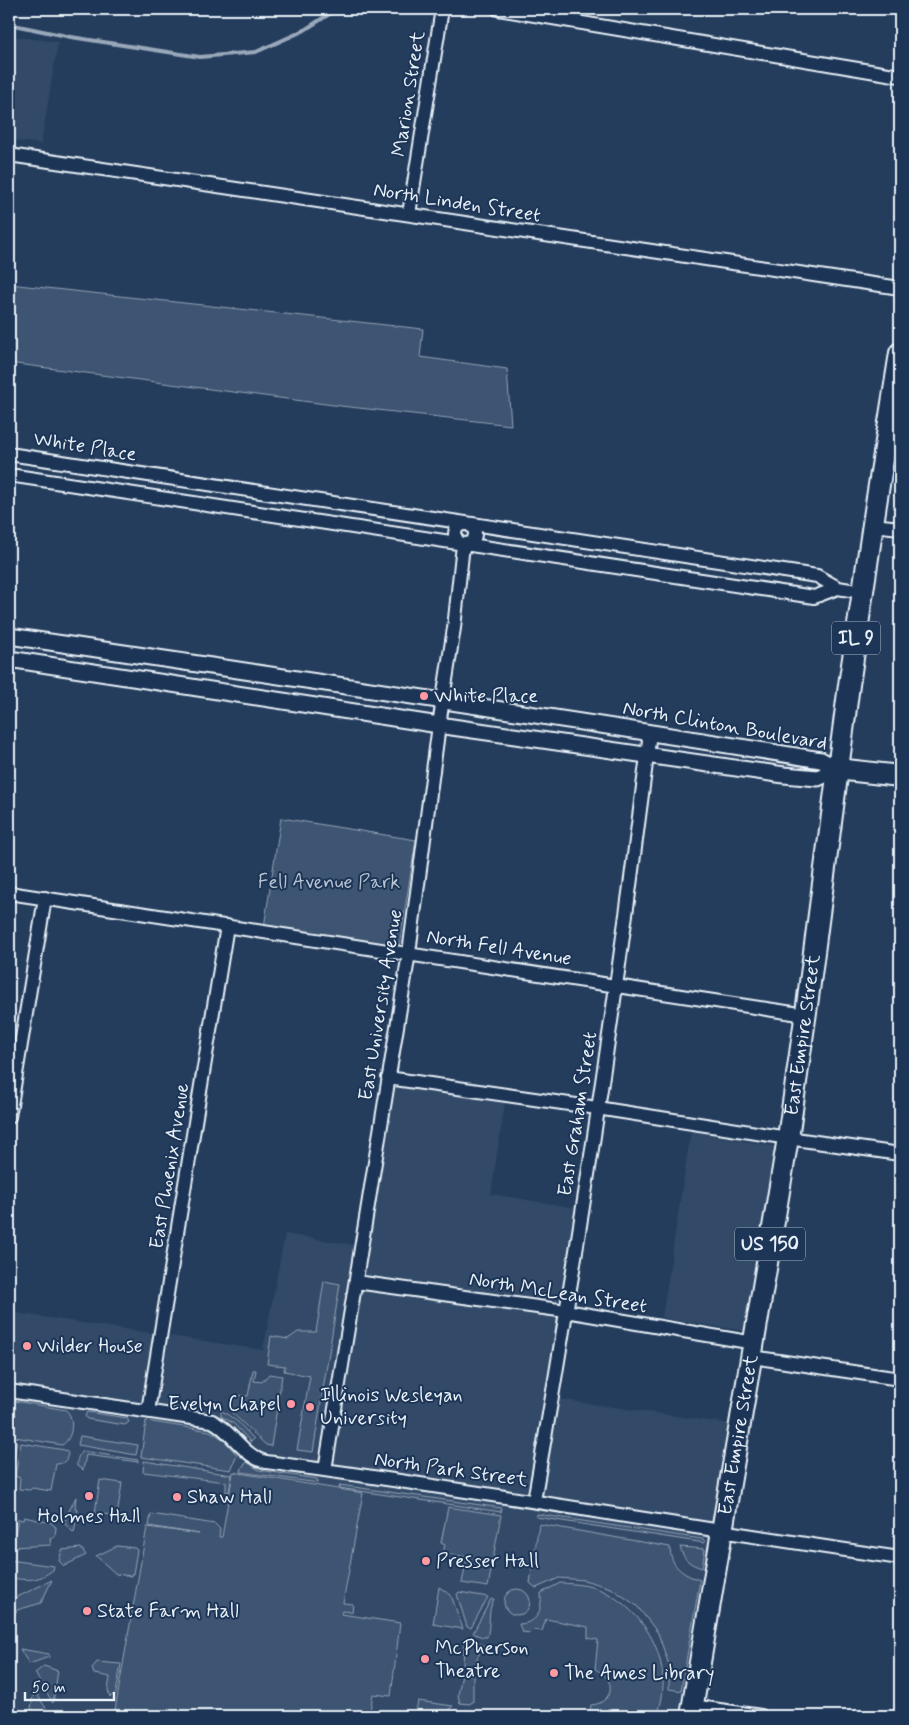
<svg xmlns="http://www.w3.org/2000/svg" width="909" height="1725" font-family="Mynerve,sans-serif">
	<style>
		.built { fill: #334a68 }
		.green { fill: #3e5472; stroke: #93a2b5 }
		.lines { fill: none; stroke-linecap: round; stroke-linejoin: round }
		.stream { stroke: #99a8ba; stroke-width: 4 }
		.minor-casing { stroke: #e8f1f8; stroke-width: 16 }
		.tertiary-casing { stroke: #e8f1f8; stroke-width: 19 }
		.primary-casing { stroke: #e8f1f8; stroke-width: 24 }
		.minor { stroke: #1d3557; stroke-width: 12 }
		.tertiary { stroke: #1d3557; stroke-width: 15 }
		.primary { stroke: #1d3557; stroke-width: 20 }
		.poi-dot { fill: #ff9aa2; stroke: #1d3557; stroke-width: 2 }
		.labels { text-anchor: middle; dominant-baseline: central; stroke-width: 4; stroke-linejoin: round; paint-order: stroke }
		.shield { fill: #1d3557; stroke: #abb9c8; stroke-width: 1 }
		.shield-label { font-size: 19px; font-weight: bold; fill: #e8f1f8 }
		.street-label { font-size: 20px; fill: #e8f1f8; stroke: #1d3557 }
		.poi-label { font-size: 20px; fill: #e8f1f8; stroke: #1d3557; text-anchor: start }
		.park-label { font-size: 20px; fill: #b5c2d0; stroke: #1d3557 }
	</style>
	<rect width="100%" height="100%" fill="#253d5d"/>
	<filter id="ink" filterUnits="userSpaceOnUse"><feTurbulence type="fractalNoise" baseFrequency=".02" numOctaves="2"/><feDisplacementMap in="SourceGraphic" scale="10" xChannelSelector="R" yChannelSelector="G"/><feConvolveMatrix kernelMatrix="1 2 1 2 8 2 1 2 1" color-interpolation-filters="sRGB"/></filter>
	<g filter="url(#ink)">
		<path class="built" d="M9 36 58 42 41 144 9 140Z
			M386 1086 505 1103 491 1194 581 1209 551 1398 737 1425 683 1716H9V1312L263 1350 285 1234 361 1246Z
			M691 1131 777 1147 746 1331 662 1318Z"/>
		<path class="green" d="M9 284 423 329 420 357 507 369 511 425 341 406 9 363Z
			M281 818 416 840 399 947 264 927Z
			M324 1281 340 1284 313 1452 297 1450 310 1376 284 1371 285 1366 267 1364 271 1336 288 1339 298 1332H316Z
			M253 1370H256L254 1381 262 1382 269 1374 282 1376 271 1446 266 1445 231 1412 234 1395 248 1396Z
			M9 1400 66 1410C75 1418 73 1439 62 1445L9 1436Z
			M221 1410 238 1422 254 1439 251 1442 233 1423 221 1416Z
			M87 1412 127 1418 129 1422 125 1425 87 1419 85 1416Z
			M146 1421 210 1431 223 1439 237 1455 231 1470 141 1457Z
			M80 1436 138 1445 136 1455 78 1445Z
			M9 1440 17 1441 11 1475 9 1474Z
			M21 1443 65 1450 68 1453C67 1461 63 1464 56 1464L51 1491 32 1488 30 1490 19 1489 20 1478 15 1476Z
			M82 1451 138 1460V1462L86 1455 83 1470 77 1466C77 1459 78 1456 82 1451Z
			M144 1461 232 1475 229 1492H226V1482L143 1472Z
			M247 1462 259 1470 317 1479 318 1483 241 1472 242 1467Z
			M233 1472 363 1493 343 1603 353 1604 352 1612 342 1611 341 1614 400 1623 391 1696 373 1694 369 1716H114L147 1527 199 1534 149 1526 151 1514 215 1524 220 1529 219 1537H222Z
			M100 1480 122 1483 117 1516 95 1513Z
			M340 1485 502 1508 501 1512 339 1488Z
			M76 1497 75 1509 78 1510 74 1533 65 1524V1519Z
			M448 1507 501 1515 488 1587 462 1583 467 1557 443 1553 445 1545 441 1543Z
			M537 1514 702 1539 705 1540V1543L536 1517Z
			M24 1517 52 1523 54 1526 56 1527 55 1537 50 1539 51 1545 12 1547 18 1519 23 1520Z
			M539 1524 670 1547C670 1566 683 1575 700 1580L681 1691 669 1689V1665L658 1633 637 1606 611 1588 584 1580 559 1578 536 1588 530 1583Z
			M117 1546 135 1548 137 1550 133 1574H131V1576L116 1574 96 1556Z
			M680 1547 705 1549 702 1568C689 1564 684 1560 680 1547Z
			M81 1548 86 1555 64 1566 59 1561 62 1550Z
			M9 1560 54 1566 53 1570C37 1582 28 1580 9 1578Z
			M52 1580 41 1603 17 1610 14 1615 11 1638 9 1635V1601Z
			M560 1583C577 1584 594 1585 609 1594 651 1619 675 1668 657 1716H589L591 1705C607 1704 617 1689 605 1676 603 1673 598 1671 595 1669L598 1640 588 1638V1627L546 1619 542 1631 533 1630 530 1633 522 1632 519 1624C538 1623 542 1611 541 1593Z
			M439 1587 451 1595 463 1629 433 1624Z
			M504 1602a13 13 0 1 1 26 0a13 13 0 1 1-26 0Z
			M459 1592 488 1597 471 1628 467 1627 457 1594Z
			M491 1599H494C487 1611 491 1624 487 1637H482L473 1633Z
			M468 1639 480 1643 484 1646 478 1656 474 1668 463 1666 464 1644Z
			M20 1649 49 1654V1657L29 1664Z
			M97 1662 121 1664 116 1693 110 1697 108 1690 110 1677 94 1674 92 1668Z
			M44 1666 58 1671 53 1703 35 1673Z
			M462 1674 473 1675V1702L469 1704 460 1703 458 1695Z
			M34 1689 50 1715 31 1709Z
			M418 1701 453 1706 443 1716H415Z"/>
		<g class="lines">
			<path class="stream" d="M9 24 71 37 200 57 256 52 303 31 337 9"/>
			<defs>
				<path id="minor" d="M498 9 900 76
					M9 155 900 288
					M409 214 442 9
					M9 454 817 576 838 588 862 592
					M9 475 814 597 838 588
					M455 534a10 10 0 1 1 20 0a10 10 0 1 1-20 0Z
					M873 525 900 528
					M9 893 806 1015
					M388 1078 597 1108 788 1138 900 1154
					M9 1117 45 898
					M356 1282 566 1311 754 1343
					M752 1357 900 1379
					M9 1391 212 1421C232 1431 244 1457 266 1462 478 1490 689 1528 900 1558
					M148 1411 227 926
					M325 1470 409 953 439 725 454 628 463 545
					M534 1501C579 1246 618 989 650 732
					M692 1706 761 1716"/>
				<path id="tertiary" d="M9 636C280 676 551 716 821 760L837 769
					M9 659 452 727 784 775 818 778 837 769"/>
				<g id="primary">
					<path d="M837 769 900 776"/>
					<path id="s1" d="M691 1716 788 1138 808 998 849 685 876 504 900 353"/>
				</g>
			</defs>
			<use href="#minor" class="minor-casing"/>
			<use href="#tertiary" class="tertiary-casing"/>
			<use href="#primary" class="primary-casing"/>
			<use href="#minor" class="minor"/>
			<use href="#tertiary" class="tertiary"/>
			<use href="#primary" class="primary"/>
		</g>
	</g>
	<g class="poi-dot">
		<circle cx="424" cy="696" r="5"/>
		<circle cx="27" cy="1346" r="5"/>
		<circle cx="291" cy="1404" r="5"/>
		<circle cx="310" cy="1407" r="5"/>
		<circle cx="89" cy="1496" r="5"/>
		<circle cx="177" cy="1497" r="5"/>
		<circle cx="426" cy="1561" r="5"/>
		<circle cx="87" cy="1611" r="5"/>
		<circle cx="425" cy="1659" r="5"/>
		<circle cx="554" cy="1673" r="5"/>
	</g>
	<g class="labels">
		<g class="shield">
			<rect x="832" y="621.5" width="48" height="33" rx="4"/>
			<rect x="735" y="1227.5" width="70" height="33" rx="4"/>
		</g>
		<g class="shield-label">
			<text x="856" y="638">IL 9</text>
			<text x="770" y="1244">US 150</text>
		</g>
		<g class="street-label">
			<text transform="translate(409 94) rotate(-81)">Marion Street</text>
			<text transform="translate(457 203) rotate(9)">North Linden Street</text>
			<text transform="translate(85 447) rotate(9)">White Place</text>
			<text transform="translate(725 726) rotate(10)">North Clinton Boulevard</text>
			<text transform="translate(499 948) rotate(9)">North Fell Avenue</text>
			<text transform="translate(381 1005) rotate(-81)">East University Avenue</text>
			<text stroke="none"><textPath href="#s1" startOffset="690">East Empire Street</textPath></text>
			<text transform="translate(578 1114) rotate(-81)">East Graham Street</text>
			<text transform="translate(170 1166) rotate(-81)">East Phoenix Avenue</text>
			<text transform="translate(558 1293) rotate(9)">North McLean Street</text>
			<text stroke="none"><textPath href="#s1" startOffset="285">East Empire Street</textPath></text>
			<text transform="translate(451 1470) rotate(8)">North Park Street</text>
		</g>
		<g class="poi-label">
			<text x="434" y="696">White Place</text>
			<text x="37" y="1346">Wilder House</text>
			<text x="320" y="1395">Illinois Wesleyan<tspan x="320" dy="23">University</tspan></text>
			<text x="281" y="1404" text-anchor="end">Evelyn Chapel</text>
			<text x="187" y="1497">Shaw Hall</text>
			<text x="89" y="1516" text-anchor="middle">Holmes Hall</text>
			<text x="436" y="1561">Presser Hall</text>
			<text x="97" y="1611">State Farm Hall</text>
			<text x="435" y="1648">McPherson<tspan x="435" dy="23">Theatre</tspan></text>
			<text x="564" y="1673">The Ames Library</text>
		</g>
		<g class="park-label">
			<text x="329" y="882">Fell Avenue Park</text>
		</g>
	</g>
	<rect width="909" height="1725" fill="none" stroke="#1d3557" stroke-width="30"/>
	<rect x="15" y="15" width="879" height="1695" fill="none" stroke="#e8f1f8" stroke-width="2" filter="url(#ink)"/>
	<path d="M25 1692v8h89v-8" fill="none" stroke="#e8f1f8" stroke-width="2.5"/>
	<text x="32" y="1692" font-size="15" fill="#e8f1f8" stroke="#1d3557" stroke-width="4" paint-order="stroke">50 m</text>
</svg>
